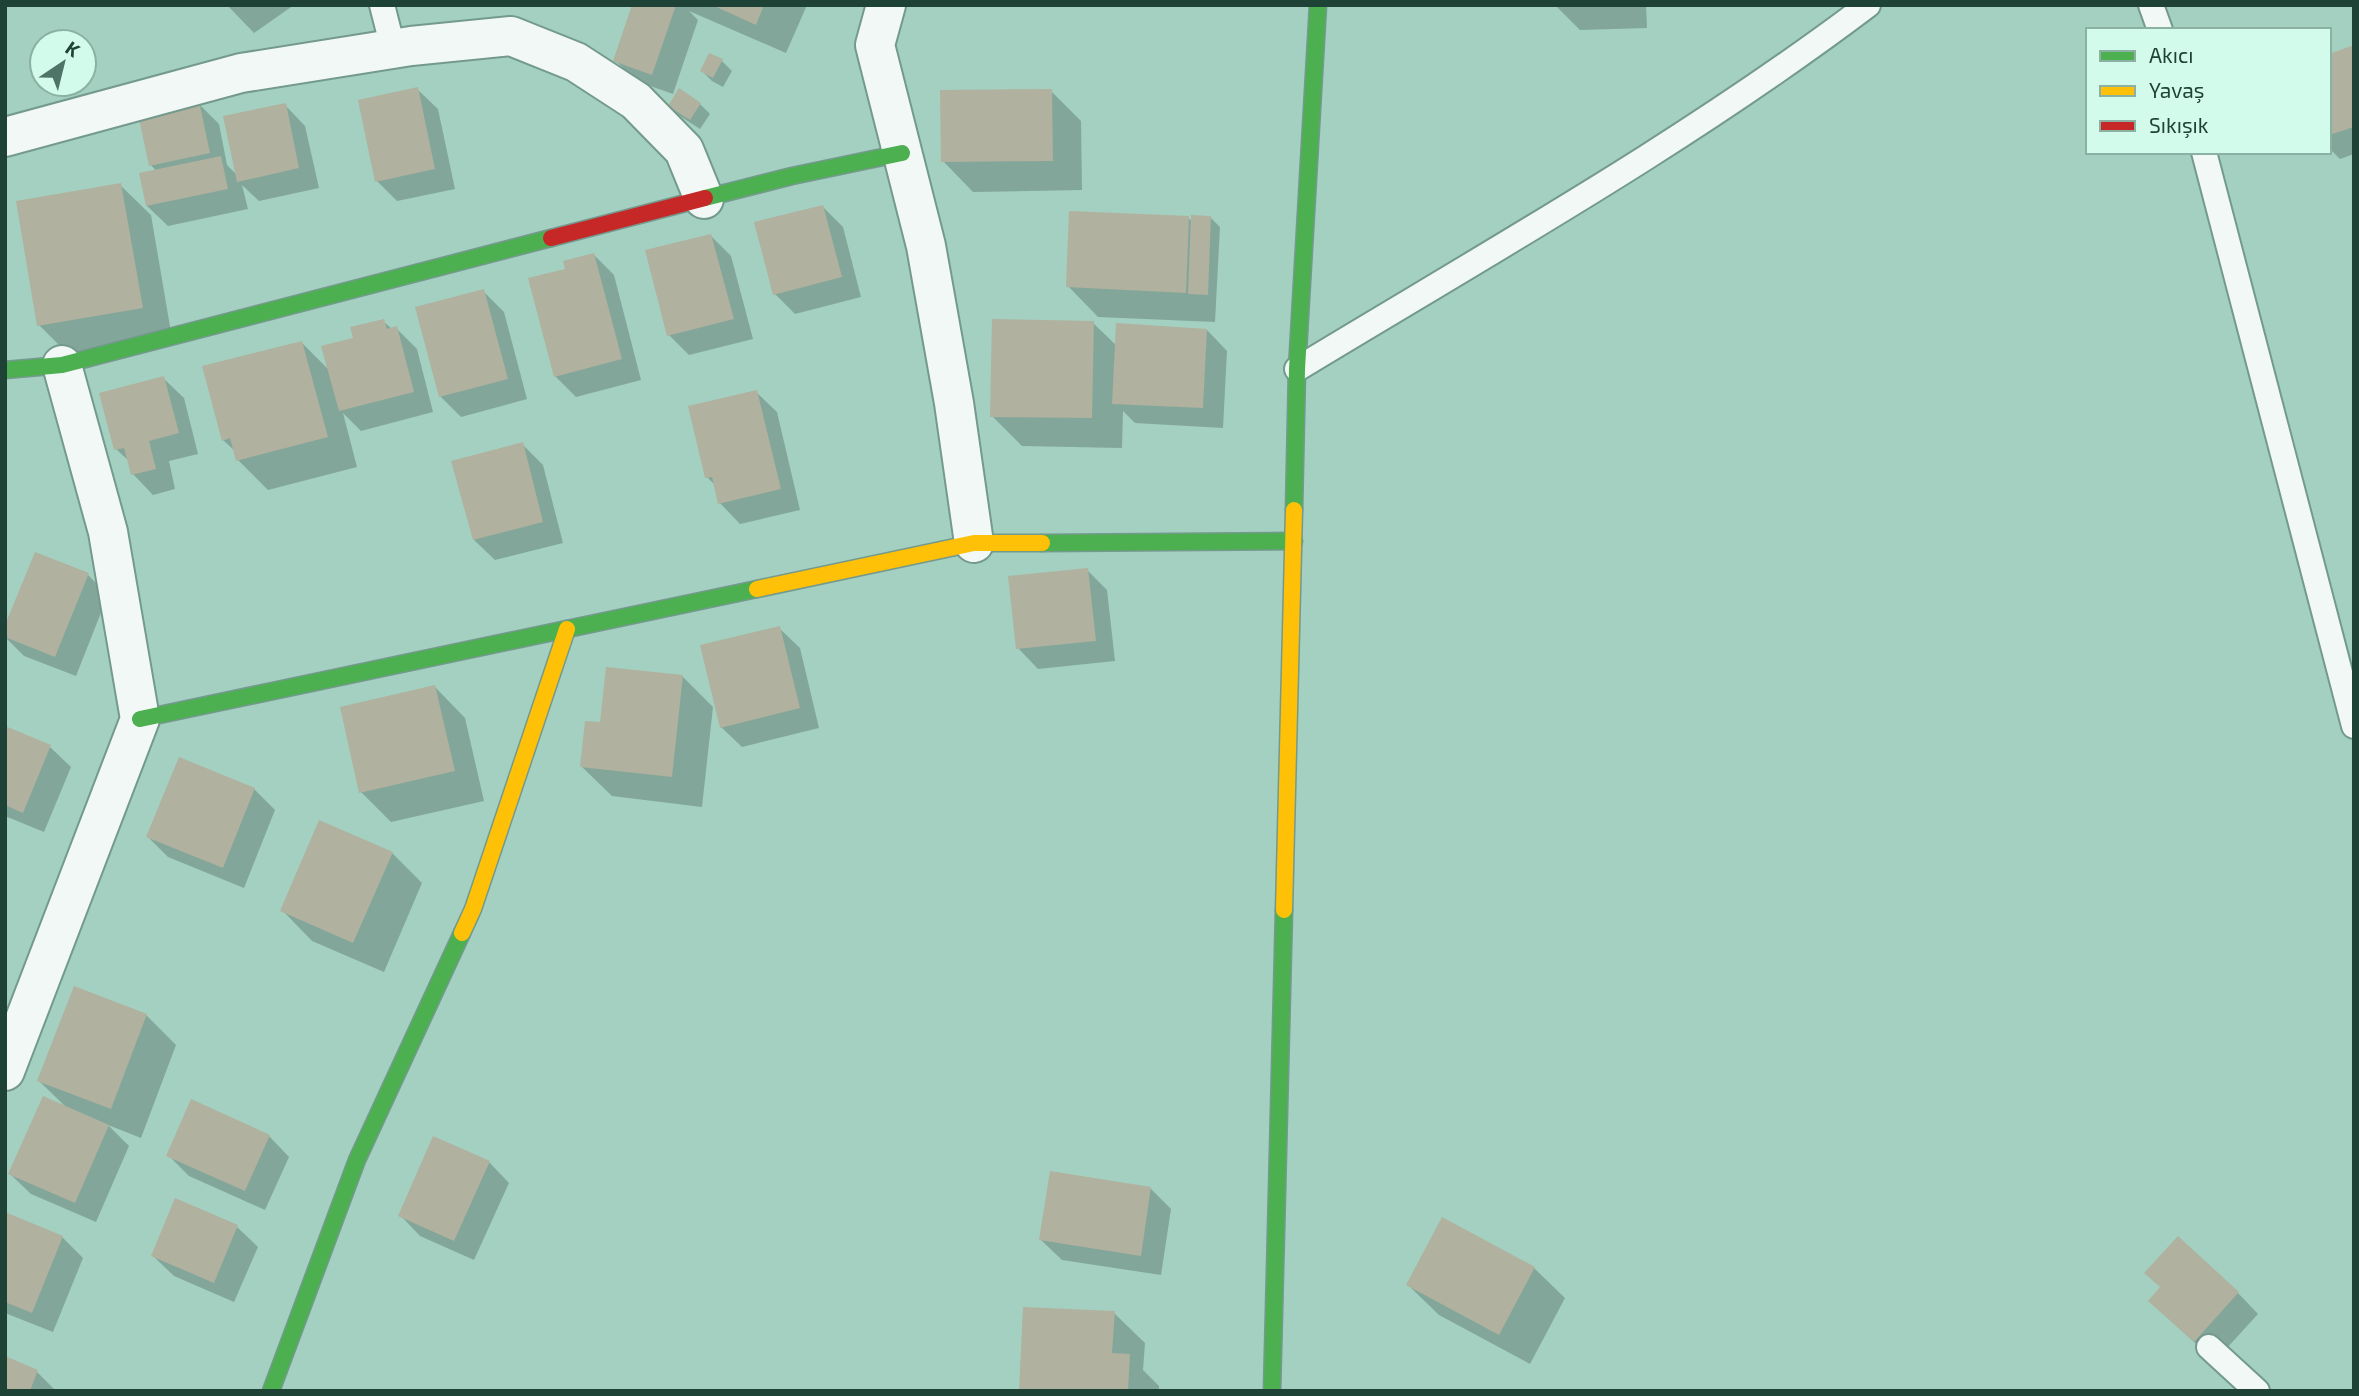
<svg xmlns="http://www.w3.org/2000/svg" width="2359" height="1396" font-family="'Exo 2',sans-serif">
	<style>
		.shadow { fill: #0003 }
		.building { fill: #b0b19f }
		.lines { fill: none; stroke-linecap: round; stroke-linejoin: round }
		.lane-casing { stroke: #74998d; stroke-width: 28 }
		.street-casing { stroke: #74998d; stroke-width: 42 }
		.fast-casing { stroke: #74998d; stroke-width: 19 }
		.slow-casing { stroke: #74998d; stroke-width: 19 }
		.jam-casing { stroke: #74998d; stroke-width: 19 }
		.lane { stroke: #f1f8f6; stroke-width: 24 }
		.street { stroke: #f1f8f6; stroke-width: 38 }
		.fast { stroke: #4caf50; stroke-width: 16 }
		.slow { stroke: #ffc107; stroke-width: 16 }
		.jam { stroke: #c62828; stroke-width: 16 }
	</style>
	<rect width="100%" height="100%" fill="#a3d0c0"/>
	<path class="shadow" d="M227 5H294L254 33Z
		M634 5H807L786 53 689 11 698 20 673 94 636 81 615 60Z
		M1555 5H1646L1647 28 1580 30Z
		M2354 47V154L2340 159 2329 148V55Z
		M722 61 732 71 723 87 712 81 702 71Z
		M417 89 438 109 455 189 397 201 377 181Z
		M1051 91 1081 121 1082 190 973 192 943 161Z
		M198 103 219 124 227 165 237 175 285 105 305 126 319 188 259 201 242 185 248 209 168 226 147 206 157 172 151 165Z
		M700 104 710 114 700 129 680 116 670 106Z
		M120 185 151 215 172 338 69 355 39 325Z
		M823 207 843 227 861 297 795 314 775 294Z
		M1210 217 1220 227 1215 322 1098 317 1068 286 1188 218 1193 222Z
		M711 236 731 256 753 339 689 355 669 335Z
		M594 255 614 275 641 380 576 397 555 376Z
		M483 291 504 312 527 399 461 417 440 396Z
		M383 321 392 329 396 328 417 349 433 412 361 431 343 413 357 467 268 490 238 460 236 452 223 440 302 343 330 371 355 339Z
		M1093 323 1117 346 1207 330 1227 351 1223 428 1135 423 1123 411 1122 448 1022 446 992 416Z
		M163 378 184 398 198 454 169 461 175 489 153 495 133 474 130 462 116 449Z
		M756 392 777 412 800 510 740 524 720 503 716 486 707 477Z
		M522 444 543 465 563 543 495 560 474 540Z
		M1087 570 1107 590 1115 661 1038 669 1018 648Z
		M88 575 108 595 76 676 24 656 5 637Z
		M779 628 800 648 819 728 742 747 721 727Z
		M683 677 713 707 702 807 612 796 581 766 602 724Z
		M435 687 465 718 484 801 391 822 361 792Z
		M5 728 50 747 71 767 44 832 5 816Z
		M180 759 254 789 275 810 244 888 168 857 148 837Z
		M392 853 422 883 384 972 312 941 282 910Z
		M146 1015 176 1045 141 1138 108 1125 129 1146 96 1222 31 1194 10 1174 67 1108 39 1081Z
		M269 1136 289 1157 265 1210 189 1176 168 1155Z
		M489 1162 509 1183 474 1260 420 1236 400 1215Z
		M1151 1189 1171 1209 1161 1275 1062 1260 1041 1240Z
		M176 1200 237 1227 258 1247 234 1302 174 1276 153 1256Z
		M5 1214 62 1237 83 1258 53 1332 5 1313Z
		M1534 1268 1565 1298 1530 1364 1439 1315 1408 1285Z
		M2238 1293 2258 1314 2215 1361 2171 1321Z
		M1114 1313 1145 1343 1143 1370 1159 1386V1391H1021Z
		M37 1372 56 1391H5Z"/>
	<path class="building" d="M632 5H676L652 75 613 61Z
		M712 5H764L756 25Z
		M2354 45V127L2329 135V54Z
		M709 53 723 59 713 78 700 71Z
		M418 87 435 169 375 182 358 100Z
		M679 88 701 103 690 120 668 106Z
		M1052 89 1053 161 941 162 940 90Z
		M199 101 210 153 149 166 138 114Z
		M286 103 299 168 237 182 223 116Z
		M221 156 228 189 146 206 139 173Z
		M121 183 143 308 37 326 16 201Z
		M823 205 842 277 773 295 754 222Z
		M1069 211 1189 216 1186 293 1066 287Z
		M1191 215 1211 216 1208 295 1188 294Z
		M711 234 734 319 667 336 645 250Z
		M594 253 622 359 554 377 528 278 565 269 563 261Z
		M484 289 508 379 439 397 415 307Z
		M384 319 387 329 397 326 414 392 339 411 321 346 353 338 350 327Z
		M992 319 1094 321 1092 418 990 417Z
		M1116 323 1207 329 1203 408 1112 404Z
		M302 341 328 437 236 461 230 438 222 441 202 366Z
		M164 376 179 433 149 441 156 469 131 475 124 448 114 450 99 393Z
		M757 390 781 489 718 504 712 477 705 478 688 406Z
		M523 442 543 522 473 540 451 461Z
		M35 552 89 573 55 657 5 637V625Z
		M1088 568 1096 641 1016 649 1008 576Z
		M780 626 800 708 720 728 700 645Z
		M606 667 683 675 672 777 580 767 585 721 600 722Z
		M435 685 455 771 359 793 340 707Z
		M5 726 51 745 23 813 5 805Z
		M179 757 255 788 223 868 146 837Z
		M319 820 393 852 353 943 280 911Z
		M74 986 147 1014 111 1109 37 1081Z
		M43 1096 109 1125 75 1203 8 1174Z
		M191 1099 270 1135 245 1191 166 1156Z
		M433 1136 490 1161 454 1241 398 1216Z
		M1050 1171 1151 1187 1141 1256 1039 1240Z
		M175 1198 238 1225 214 1283 151 1256Z
		M5 1212 63 1236 32 1313 5 1302Z
		M1442 1217 1535 1267 1499 1335 1406 1285Z
		M2178 1236 2239 1292 2194 1342 2148 1301 2160 1287 2144 1273Z
		M1023 1307 1115 1311 1112 1353 1130 1354 1128 1391H1019Z
		M5 1356 38 1370 30 1391H5Z"/>
	<g class="lines">
		<defs>
			<path id="lane" d="M382 5 393 48
				M2151 5 2160 30
				M2204 152 2354 726
				M1297 369C1490 252 1688 141 1868 5
				M2209 1347 2257 1391"/>
			<path id="street" d="M886 5 875 45 926 246 954 403 974 543
				M5 137 241 73 411 46 511 36 576 62 636 101 684 150 704 199
				M5 1071 140 719 108 532 62 365"/>
			<path id="fast" d="M705 198 792 176 902 153
				M5 370 62 365 551 238
				M1294 510 1297 369 1318 5
				M1042 543 1294 541
				M140 719 757 589
				M271 1391 357 1160 462 933
				M1272 1391 1284 910"/>
			<path id="slow" d="M757 589 974 543H1042
				M1284 910 1294 510
				M462 933 473 909 567 629"/>
			<path id="jam" d="M551 238 705 198"/>
		</defs>
		<use href="#lane" class="lane-casing"/>
		<use href="#street" class="street-casing"/>
		<use href="#fast" class="fast-casing"/>
		<use href="#slow" class="slow-casing"/>
		<use href="#jam" class="jam-casing"/>
		<use href="#lane" class="lane"/>
		<use href="#street" class="street"/>
		<use href="#fast" class="fast"/>
		<use href="#slow" class="slow"/>
		<use href="#jam" class="jam"/>
	</g>
	<rect width="2359" height="1396" fill="none" stroke="#1e4236" stroke-width="14"/>
	<rect x="2086" y="28" width="245" height="126" fill="#d3fbeb" stroke="#8bb1a3" stroke-width="2"/>
	<rect x="2100" y="51" width="35" height="10" fill="#4caf50" stroke="#8bb1a3" stroke-width="2"/>
	<text x="2149" y="63" font-size="21" fill="#1e4236">Akıcı</text>
	<rect x="2100" y="86" width="35" height="10" fill="#ffc107" stroke="#8bb1a3" stroke-width="2"/>
	<text x="2149" y="98" font-size="21" fill="#1e4236">Yavaş</text>
	<rect x="2100" y="121" width="35" height="10" fill="#c62828" stroke="#8bb1a3" stroke-width="2"/>
	<text x="2149" y="133" font-size="21" fill="#1e4236">Sıkışık</text>
	<g transform="translate(63 63) rotate(35)"><circle r="33" fill="#d3fbeb" stroke="#8bb1a3" stroke-width="2"/>
	<path d="M0-5L12 26L0 18L-12 26Z" fill="#4d7466"/>
	<text y="-10" font-size="19" font-weight="bold" text-anchor="middle" fill="#1e4236">K</text>
	</g>
</svg>
